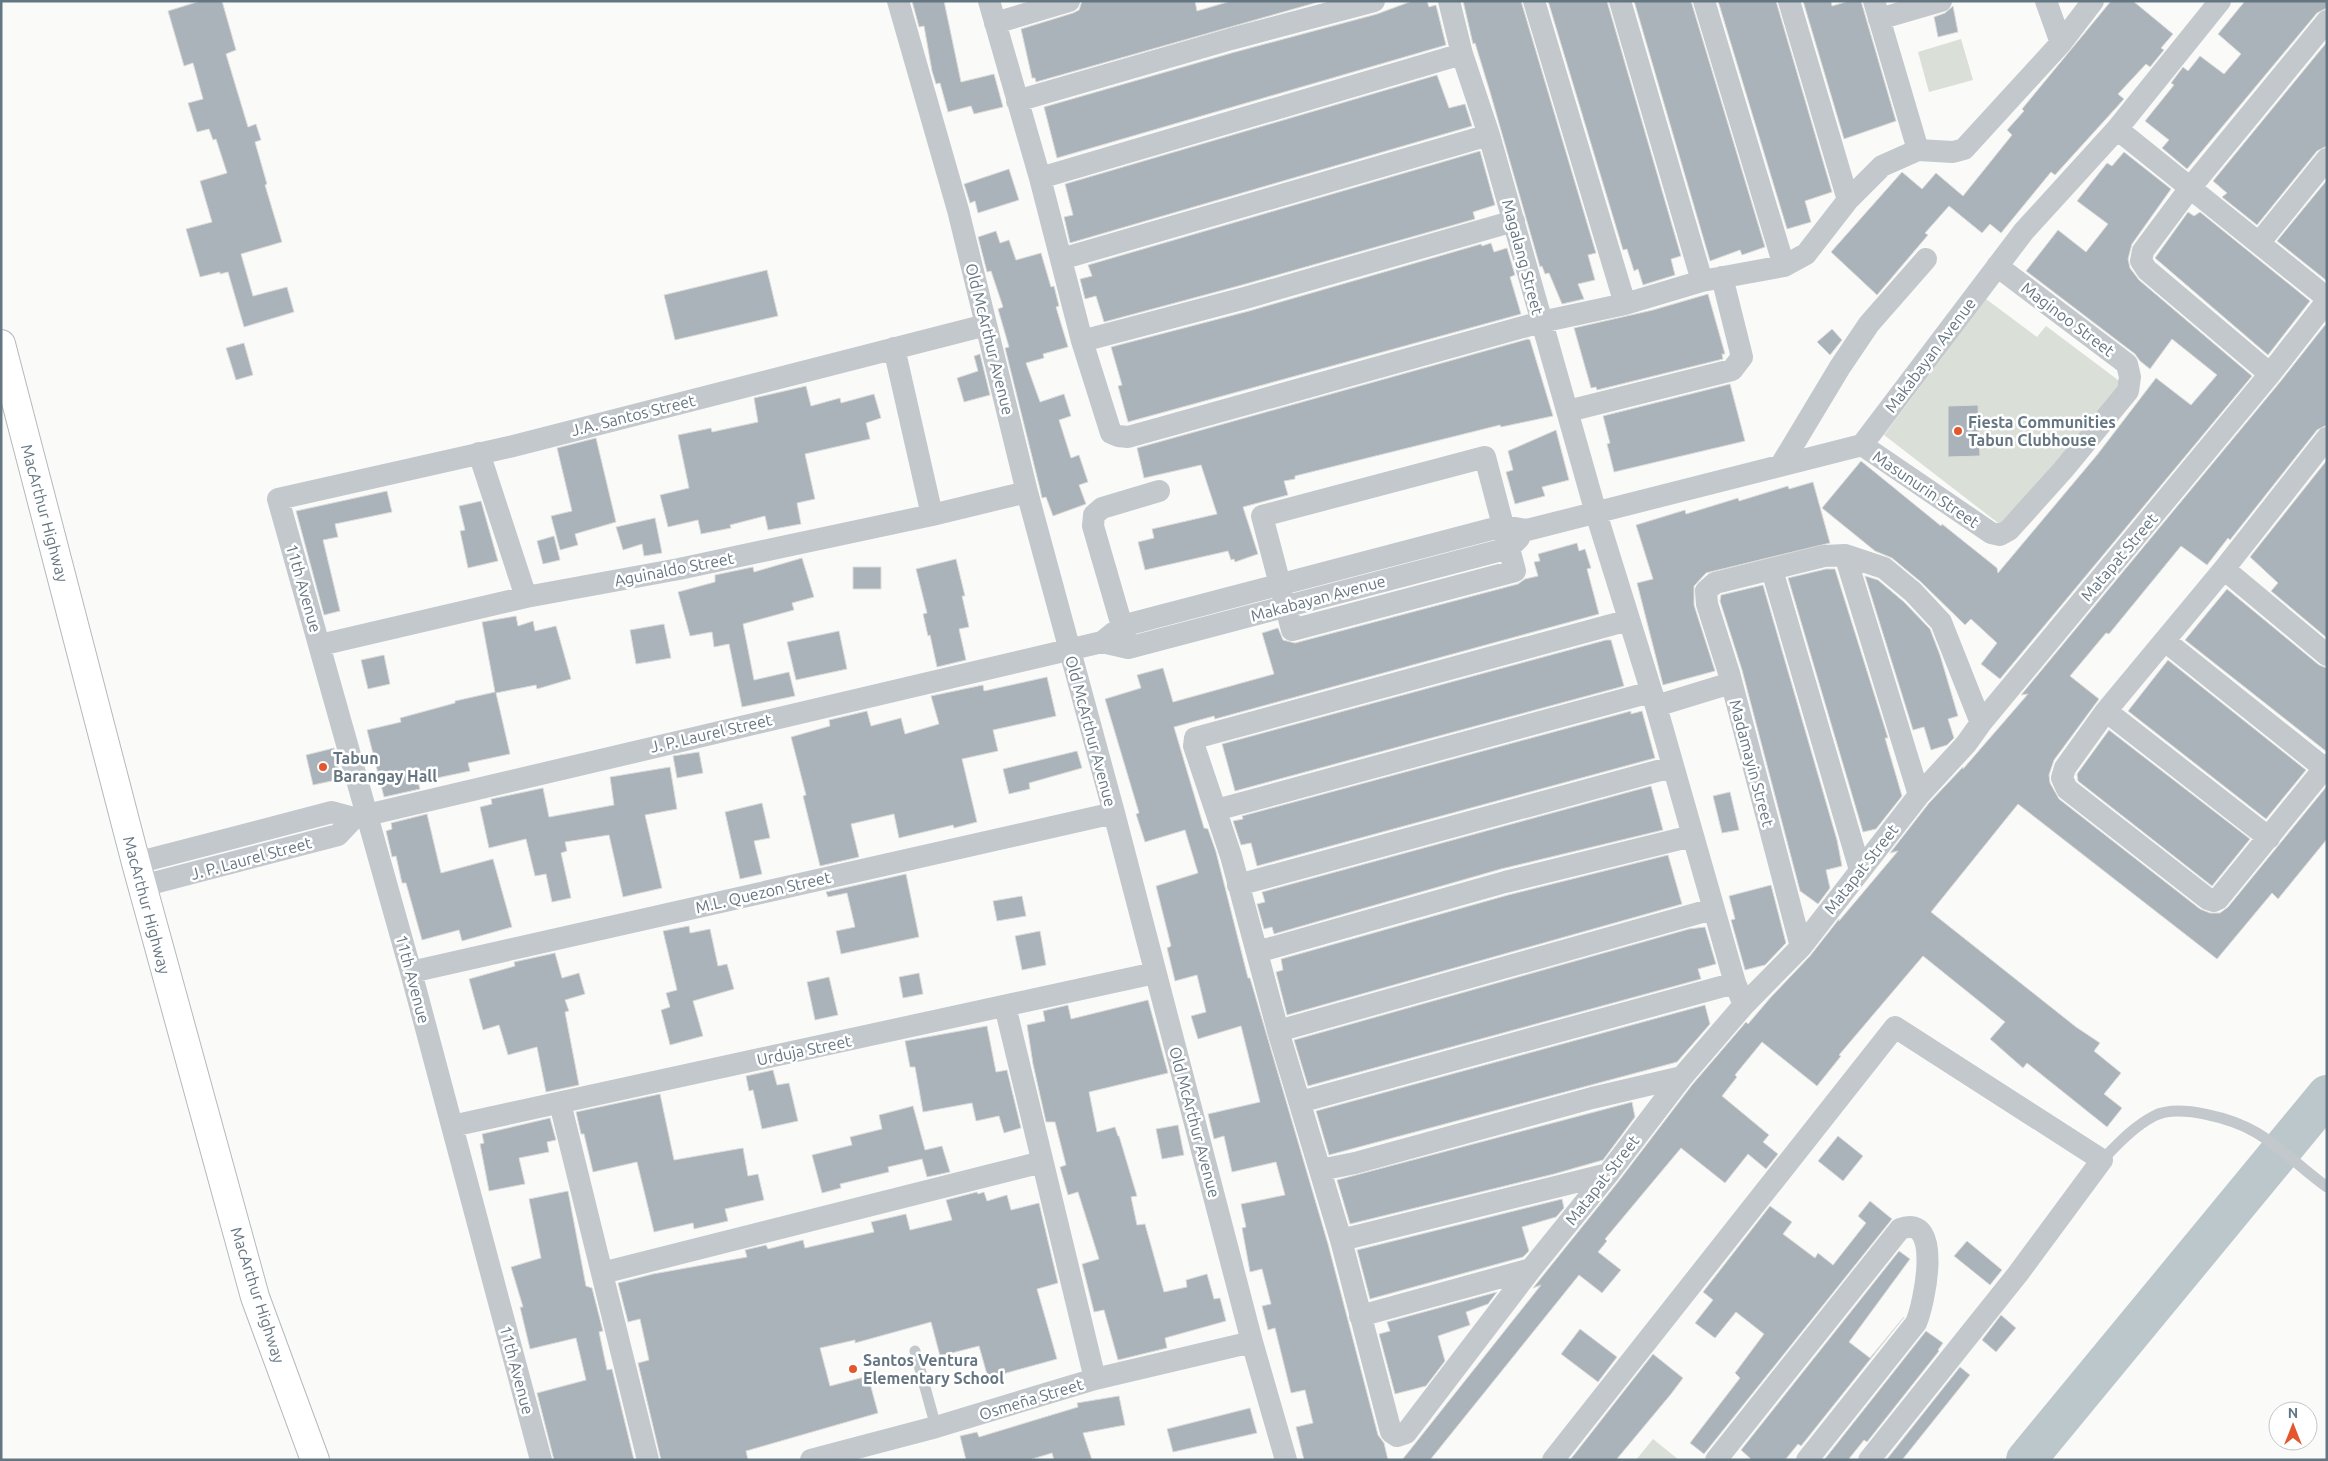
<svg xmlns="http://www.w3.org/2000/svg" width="2328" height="1461" font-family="Ubuntu,sans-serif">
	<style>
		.green { fill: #dadfd7 }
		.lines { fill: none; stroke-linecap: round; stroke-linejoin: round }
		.river { stroke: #bbc7cb; stroke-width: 40 }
		.building { fill: #aab3b9; stroke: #dcdcda }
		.highway-casing { stroke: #b4b9bd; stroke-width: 30 }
		.lane { stroke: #c3c8cc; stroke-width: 11 }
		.street { stroke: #c3c8cc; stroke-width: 22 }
		.highway { stroke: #fff; stroke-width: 28 }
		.poi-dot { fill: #e4572e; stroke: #fff; stroke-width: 2 }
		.labels { text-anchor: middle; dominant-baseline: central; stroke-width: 5; stroke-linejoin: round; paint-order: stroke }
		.street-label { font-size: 16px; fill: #657683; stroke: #fff }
		.poi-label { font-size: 16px; font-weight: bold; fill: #657683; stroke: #fff; text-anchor: start }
	</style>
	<rect width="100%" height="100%" fill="#fafaf8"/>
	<path class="green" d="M1961 39 1973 80 1929 92 1918 52Z
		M1986 299 2037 337 2046 326 2122 383 2002 526 1884 435Z
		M1653 1439 1679 1460H1636Z"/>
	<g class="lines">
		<path class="river" d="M2026 1460 2327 1095"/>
	</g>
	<path class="building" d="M200 1H222L236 50 226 54 248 127 256 124 261 140 255 142 267 184 265 185 282 242 241 254 253 296 287 287 294 312 244 327 228 272 220 274V272L200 277 186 229 212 222 200 181 227 173 216 139 213 140 209 129 197 132 188 103 203 99 193 63 184 66 168 11Z
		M912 1H944L961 82 994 74 1003 107 974 114 971 106 948 112 940 83 936 84 932 71 924 26 919 27Z
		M1082 1H1195L1197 11 1231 1H1322L1036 82 1035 78H1032L1021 29 1073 13 1079 10Z
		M1412 1H1427L1429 7 1436 5 1446 45 1057 158 1044 107 1235 52 1377 14Z
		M1463 1H1521L1596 253 1588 255 1595 280 1578 284 1584 299 1562 304 1549 273 1545 274 1542 266 1540 267 1490 92 1475 43 1473 44Z
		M1548 1H1607L1681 256 1671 259 1675 275 1643 285 1638 269 1634 271 1627 249 1623 250Z
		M1634 1H1691L1765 247 1742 255 1740 250 1710 261Z
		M1718 1H1776L1832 192 1805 201 1811 222 1787 229Z
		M1803 1H1831L1832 6 1849 1H1861L1896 121 1844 139Z
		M2111 1H2133L2173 34 2161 48 2164 50 2150 67 2146 64 2118 94 2124 99 2055 175 2051 172 2001 233 1990 224 1982 233 1949 206 1925 233 1928 235 1877 295 1831 252 1902 172 1922 189 1936 173 1963 196 2012 135 2007 130 2024 111 2022 109Z
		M2245 1H2327V8L2317 13 2187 169 2162 148 2169 140 2145 121 2174 85 2171 83 2183 67 2188 71 2200 56 2224 74 2241 54 2218 34Z
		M1953 6 1958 32 1938 37 1934 17 1945 13Z
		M2327 42V146L2317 151 2257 225 2222 197 2227 193 2213 181Z
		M1437 75 1449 108 1465 104 1472 126 1070 243 1064 217 1073 215 1065 184Z
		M1480 151 1495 205 1473 212 1475 219 1242 285 1104 322 1096 296 1085 299 1080 279 1092 276 1088 265Z
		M2124 152 2171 189 2132 244 2128 259 2130 268 2139 280 2252 376 2000 679 1981 664 1997 643 1971 619 1965 625 1921 582 1892 558 1875 551 1822 508 1861 461 1941 526 1942 524 1997 568 1998 573 2097 455 2156 378 2191 405 2217 375 2172 339 2150 369 2140 361 2135 354 2026 271 2058 230 2086 252 2108 224 2077 201 2107 163 2112 166Z
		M1009 169 1019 200 978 213 975 201 970 203 964 184Z
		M2327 180V281L2277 241Z
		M2188 212 2194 216 2200 212 2310 301 2268 355 2155 258Z
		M996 231 1000 243 1009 240 1016 260 1041 253 1051 287 1054 286 1059 306 1056 307 1068 347 1043 354 1044 358 1026 363 1040 402 1064 394 1071 416 1059 420 1071 458 1079 455 1088 482 1079 485 1086 504 1053 516 1046 497 1042 498 1040 489 1005 348 1009 347 998 309 1003 307 991 271 987 272 978 237Z
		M1491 243 1494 252 1507 248 1515 275 1510 277 1521 314 1128 422 1118 386 1122 385 1111 347 1249 311 1481 244 1482 246Z
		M767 270 778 316 675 340 664 295Z
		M1708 294 1725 354H1722L1723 359 1597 390 1596 387 1591 388 1574 328 1653 310Z
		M2325 325 2327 326V425L2317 430 2230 540 2228 538 2207 565 2181 546 2109 634 2106 633 2070 676 2099 699 2054 760 2049 775 2050 783 2059 799 2200 909 2210 913H2220L2228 907 2327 786V839L2278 899 2272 893 2217 959 2018 804 1931 912 2076 1027 2100 1043 2094 1051 2121 1073 2104 1094 2122 1108 2107 1127 2027 1063 2023 1068 1990 1039 2005 1022 1923 956 1839 1055 1841 1056 1817 1086 1762 1042 1735 1075 1737 1077 1722 1096 1769 1135 1763 1142 1778 1154 1766 1169 1748 1154 1725 1183 1681 1148 1605 1239 1607 1241 1598 1252 1621 1270 1602 1293 1579 1275 1430 1460H1402L1541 1285 1533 1288 1618 1182 1692 1085 1746 1022 1748 1024 1771 997 1810 956 1839 919V921L1898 851 1890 853 1929 803 1963 767V769L2028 694 2021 695 2280 382Z
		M1832 329 1842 340 1830 355 1817 342Z
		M1528 339 1530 340 1553 416 1501 427 1500 425 1295 476V479L1284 481 1288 495 1243 507 1258 554 1235 562 1234 559 1231 560 1228 551 1145 570 1138 542 1154 538 1152 529 1217 514 1201 465 1144 478 1137 448Z
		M244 343 253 375 236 380 226 348Z
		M980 354 990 395 964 402 957 378 978 371 974 356Z
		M1730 384 1745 441 1614 472 1607 444 1610 443 1603 416Z
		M806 386 811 406 840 398 841 403 874 394 881 418 866 423 870 439 805 454 815 499 797 503 801 524 768 530 765 516 730 525 731 528 701 534 698 520 668 527 660 495 689 488 678 435 711 428 712 432 758 422 754 398Z
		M1978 405 1980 456 1948 457V406Z
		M1556 430 1569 480 1542 487 1545 496 1515 504 1506 472 1513 470 1508 451Z
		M596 438 616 522 575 534 578 545 560 550 551 516 572 511 557 448Z
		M2327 460V638L2271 591 2278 583 2250 557Z
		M1813 482 1830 543 1706 573 1694 586V605L1715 671 1663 685 1637 583 1653 579 1636 525 1685 510 1686 514 1738 498 1739 501 1788 486 1789 489Z
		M387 491 392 512 335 524 338 537 323 540 340 611 324 615 296 511Z
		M481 501 498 561 468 568 460 531 465 530 459 506Z
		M655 518 662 553 644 556 642 544 623 550 616 527Z
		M554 536 560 560 543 564 537 541Z
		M1577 543 1579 551 1585 549 1591 568 1587 569 1599 614 1215 719 1214 716 1174 727 1204 828 1208 829 1216 852 1248 978H1250L1328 1244 1378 1435 1384 1443 1388 1460H1304L1296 1427 1313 1423 1305 1390 1291 1393 1275 1328 1268 1330 1262 1306 1271 1304 1262 1269 1250 1272 1242 1228 1246 1227 1241 1204 1285 1195 1276 1162 1232 1172 1224 1136 1214 1139 1208 1114 1260 1102 1241 1026 1198 1039 1191 1016 1206 1012 1197 975 1175 981 1167 948 1171 946 1156 886 1198 873 1185 830 1145 842 1136 814 1139 813 1105 699 1141 688 1137 675 1163 668 1173 702 1274 674 1262 633 1278 628 1283 640 1295 643 1518 584 1525 579 1538 576 1534 562 1540 561 1538 554Z
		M802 558 814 597 792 603 794 610 743 624 754 680 789 672 795 696 742 707 729 644 714 647 712 632 690 636 678 592 715 582V575L753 567 754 572Z
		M956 559 965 596H962L969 627 959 629 966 660 937 667 930 635 928 636 923 614 927 613 916 569Z
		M853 567H881V589H853Z
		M1826 569H1835L1888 738H1885L1902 796 1876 829 1863 832 1788 578Z
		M1865 576 1878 580 1904 602 1930 629 1940 655 1958 716 1948 719 1954 738 1947 745 1931 750 1924 727 1913 730Z
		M1763 585 1837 840 1842 866 1826 870 1830 888 1818 904 1800 891 1742 670 1720 601 1721 595Z
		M2227 589 2319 665 2327 668V752L2185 640Z
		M516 616 518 626 533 621 535 631 556 626 571 679 537 689 536 685 496 693 510 754 468 763 470 771 418 782 420 789 384 797 367 730 401 722 400 718 455 703V701L495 692 482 622Z
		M664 624 671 658 636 664 630 630Z
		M839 631 847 669 796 680 787 642Z
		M1606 640H1611L1624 686 1235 791 1222 744Z
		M384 655 390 684 368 689 361 660Z
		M2168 660 2306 770 2266 819 2128 711Z
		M1047 677 1056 716 993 730 998 751 962 759 977 822 954 828 953 825 899 838 894 814 851 824 859 857 820 866 803 796 806 795 791 737 830 726 829 720 867 711 871 726 901 718 905 734 939 724 931 696 983 685 984 691Z
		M1631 711V714L1642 711 1655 758 1257 866 1251 843 1241 845 1233 821 1243 819 1242 816Z
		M2109 730 2250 839 2212 886 2078 781 2077 774Z
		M334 748 341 779 313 785 306 755Z
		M1077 751 1082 768 1029 783 1030 789 1009 794 1003 769Z
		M699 752 703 773 677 778 673 756Z
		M670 767 677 809 645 815 662 888 623 897 609 835 565 842 567 851 561 853 571 898 552 902 546 874 535 876 526 839 489 848 480 807 492 804 491 799 543 788 549 817 614 805 610 777Z
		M1651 786 1663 830 1501 869 1274 934 1272 927 1264 929 1257 904 1265 902 1262 892Z
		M1730 792 1739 830 1722 833 1713 796Z
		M762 803 770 838 754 841 762 874 740 879 725 812Z
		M427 814 441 873 493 859 512 927 462 941 459 930 422 940 406 883H402L396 856 392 857 386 831 392 829 391 823Z
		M1668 855 1682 904 1287 1015 1276 972 1283 970 1281 959 1508 895Z
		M906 874 919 937 841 954 836 931 855 927 847 893 828 897 826 892Z
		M1771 885 1786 943 1765 965 1745 970 1731 920 1735 919 1729 896Z
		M1022 896 1026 916 997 921 993 901Z
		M689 926 690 933 710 929 718 966 727 964 734 989 693 1001 703 1036 670 1045 661 1010 670 1007 666 993 677 990 663 931Z
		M1705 927 1716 964 1698 969 1701 979 1308 1086 1294 1040 1689 929Z
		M1040 931 1046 965 1022 970 1015 936Z
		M555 953 562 978 579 973 585 994 565 1000 569 1011 565 1012 579 1085 546 1092 537 1047 508 1055 499 1025 483 1030 469 979 515 966 514 962Z
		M919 973 923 994 903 998 899 977Z
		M829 977 838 1015 815 1020 807 982Z
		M1148 1000 1168 1073 1089 1092 1097 1132 1115 1127 1118 1136H1119L1137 1196 1131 1197 1137 1225 1145 1224 1164 1292 1187 1287 1186 1280 1207 1274 1214 1299 1220 1298 1226 1321 1165 1338 1167 1348 1118 1360 1104 1310 1094 1312 1082 1264 1099 1259 1078 1192 1068 1195 1060 1167 1066 1165 1055 1122H1046L1033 1064 1027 1025 1045 1021 1043 1011 1068 1005 1071 1019Z
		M1705 1005 1710 1024 1677 1062 1329 1155 1316 1111Z
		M987 1026 996 1072 1007 1070 1021 1128 1004 1133 999 1116 976 1121 972 1103 923 1112 915 1067H910L905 1041Z
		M773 1070 777 1085 789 1083 798 1121 762 1129 753 1090 749 1091 746 1076Z
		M660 1094 674 1160 743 1148 748 1176 758 1174 764 1200 725 1209 728 1221 694 1229 693 1223 654 1232 637 1162 593 1172 584 1134H581L576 1112Z
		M1632 1102 1635 1117 1603 1160 1554 1174 1350 1224 1337 1180Z
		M913 1106 925 1150 942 1146 950 1172 927 1177 922 1159 888 1167 889 1172 840 1184 841 1188 822 1193 812 1155 852 1145 850 1137 882 1129 879 1115Z
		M550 1118 556 1140 547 1142 549 1152 519 1158 525 1184 489 1191 480 1144 484 1143 482 1134Z
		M1178 1125 1184 1155 1162 1159 1156 1129Z
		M1838 1136 1863 1156 1843 1181 1818 1161Z
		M568 1191 586 1286 592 1288 603 1331 599 1332 607 1370 612 1369 634 1460H554L537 1393 586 1380 576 1338 530 1349 520 1307H523L511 1267 541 1258 529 1199Z
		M977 1192 978 1194 984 1192 987 1201 1007 1195 1011 1210 1039 1203 1058 1283 1037 1289 1057 1359 988 1378 979 1346 940 1356 931 1322 855 1343V1340L820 1348 830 1386 868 1376 878 1413 746 1451 748 1460H661L638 1363 649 1360 640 1319 628 1322 618 1283 653 1274 747 1257 745 1250 766 1245 768 1249 803 1240 805 1248 874 1232 871 1222 906 1214 910 1230 952 1220 946 1200Z
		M1562 1199 1564 1208 1556 1217 1522 1227 1529 1251 1523 1257 1370 1299 1357 1250Z
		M1870 1201 1892 1219 1704 1454 1690 1443 1740 1378 1735 1373 1764 1334 1736 1312 1715 1338 1695 1323 1713 1300 1703 1292 1770 1206 1792 1222 1783 1234 1815 1258 1818 1253 1833 1265 1866 1223 1858 1216Z
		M1967 1241 2002 1270 1990 1285 1954 1256Z
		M1899 1251 1910 1259 1849 1342 1870 1358 1904 1317 1801 1446 1798 1444 1785 1460H1752L1741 1450Z
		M1497 1292 1488 1304 1466 1312 1470 1325 1438 1336 1445 1361 1426 1386 1395 1394 1379 1334 1390 1331 1387 1322Z
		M2001 1315 2016 1328 1996 1352 1982 1340Z
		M1580 1329 1617 1357 1598 1382 1561 1354Z
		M1926 1331 1943 1343 1938 1350 1939 1351 1867 1442 1864 1440 1848 1460H1824Z
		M1653 1354 1683 1378 1671 1394 1616 1460H1570Z
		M1960 1367 1970 1375 1902 1460H1889L1887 1459Z
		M1119 1396 1125 1425 1083 1433 1092 1460H1054L1052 1453 1029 1460H966L960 1436 977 1432 979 1437 1078 1407 1077 1403Z
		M1250 1408 1257 1433 1173 1452 1167 1429Z"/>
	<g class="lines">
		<defs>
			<path id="highway" d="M1 344 136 863 255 1297 315 1460"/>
		</defs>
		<use href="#highway" class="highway-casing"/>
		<path class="lane" d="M2102 1160C2118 1144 2133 1127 2154 1116 2179 1103 2234 1119 2257 1133 2282 1148 2303 1170 2327 1187
			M915 1351 936 1427"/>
		<path class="street" d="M898 1 958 210 1027 492 1114 813 1252 1342 1286 1460
			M989 1 1040 178 1082 341 1111 433 1118 436 1128 437 1541 322 1625 304 1702 281 1784 266 1806 254 1848 200 1882 166 1918 150 1953 152 1964 149 2061 43 2093 1
			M1449 1 1462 54 1489 135 1596 513 1656 706 1735 983 1744 1005
			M1534 1 1625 304
			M1620 1 1702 281
			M1704 1 1784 266
			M1789 1 1848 200
			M1874 1 1918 150
			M2046 1 2061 43
			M1879 19 1941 1
			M995 23 1069 1
			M1017 101 1231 39 1374 1
			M2117 129 2327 298
			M1040 178 1462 54
			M2259 243 2327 159
			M1061 259 1489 135
			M1082 341 1245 298 1514 221
			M894 348 932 515
			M2270 374 2147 270 2141 261 2143 251 2190 188 2327 21
			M1568 411 1732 370 1742 357 1722 277
			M2327 438 2224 569 2106 711 2065 768 2062 778 2067 789 2208 899 2214 901 2218 899 2327 765
			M1862 445 1991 533 2000 535 2009 530 2063 470 2128 391 2130 377 2127 364 1997 266
			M479 453 526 597
			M1485 457 1515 571 1292 630 1262 516Z
			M1781 465 1840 367 1869 324 1926 259
			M1845 555 1919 795
			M2224 569 2327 655
			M1772 570 1860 870
			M1629 620 1195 738 1194 746 1231 856 1278 1031 1341 1240 1391 1432 1397 1436 1406 1433 1531 1269 1608 1174 1682 1077 1744 1005 1801 947 1919 795 1966 744 1981 723 2270 374 2327 301
			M1126 640 1093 526 1094 515 1102 508 1159 491
			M2165 641 2324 768
			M1102 642 1128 648 1509 548 1519 538
			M320 645 526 597 679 569 932 515 1027 492
			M1656 706 1731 683
			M2106 711 2269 838
			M1216 810 1651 692
			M136 863 332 812 354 818 1102 642 1122 626 1503 526 1527 530 1862 445 2024 231 2117 129 2220 1
			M1238 885 1672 767
			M142 886 338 835 354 818
			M1801 947 1729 673 1707 604 1706 591 1715 583 1824 556 1845 555 1884 568 1913 592 1941 622 1981 723
			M1257 952 1505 882 1692 836
			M411 972 1114 813
			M1005 1006 1095 1379
			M1278 1031 1713 909
			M1300 1102 1735 983
			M560 1103 648 1460
			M452 1126 1155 973
			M1320 1170 1355 1163 1592 1098 1682 1077
			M1341 1240 1608 1174
			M602 1273 1042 1162
			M1360 1316 1531 1269
			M541 1460 411 972 278 499 509 447 986 325
			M811 1460 936 1427 1095 1379 1252 1342
			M1553 1460 1895 1027 2102 1160 2017 1275 1869 1460
			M1716 1460 1900 1229C1944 1212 1924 1305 1916 1323L1807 1460"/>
		<use href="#highway" class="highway"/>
	</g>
	<g class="poi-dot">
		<circle cx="1958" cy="431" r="5"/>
		<circle cx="323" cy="767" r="5"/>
		<circle cx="853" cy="1369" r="5"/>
	</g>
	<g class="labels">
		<g class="street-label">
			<text transform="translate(1523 257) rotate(75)">Magalang Street</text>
			<text transform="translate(2068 319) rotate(37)">Maginoo Street</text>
			<text transform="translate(990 339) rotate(76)">Old McArthur Avenue</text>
			<text transform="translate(1930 355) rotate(-53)">Makabayan Avenue</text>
			<text transform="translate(633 415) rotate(-14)">J.A. Santos Street</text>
			<text transform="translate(1926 489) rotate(34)">Masunurin Street</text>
			<text transform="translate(45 513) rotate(75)">MacArthur Highway</text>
			<text transform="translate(2119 557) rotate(-50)">Matapat Street</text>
			<text transform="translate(674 569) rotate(-11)">Aguinaldo Street</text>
			<text transform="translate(304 588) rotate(74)">11th Avenue</text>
			<text transform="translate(1318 598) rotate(-15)">Makabayan Avenue</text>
			<text transform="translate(1091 731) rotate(75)">Old McArthur Avenue</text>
			<text transform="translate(711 733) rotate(-13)">J. P. Laurel Street</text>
			<text transform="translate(1752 763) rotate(75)">Madamayin Street</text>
			<text transform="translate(251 858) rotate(-15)">J. P. Laurel Street</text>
			<text transform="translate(1861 869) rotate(-52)">Matapat Street</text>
			<text transform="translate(763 892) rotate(-13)">M.L. Quezon Street</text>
			<text transform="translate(147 905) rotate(75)">MacArthur Highway</text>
			<text transform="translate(413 979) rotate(75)">11th Avenue</text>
			<text transform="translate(804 1050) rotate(-12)">Urduja Street</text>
			<text transform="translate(1195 1122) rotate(75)">Old McArthur Avenue</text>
			<text transform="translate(1602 1180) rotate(-52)">Matapat Street</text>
			<text transform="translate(258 1295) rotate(72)">MacArthur Highway</text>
			<text transform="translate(517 1370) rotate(75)">11th Avenue</text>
			<text transform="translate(1031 1399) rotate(-17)">Osmeña Street</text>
		</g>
		<g class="poi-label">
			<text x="1968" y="422">Fiesta Communities<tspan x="1968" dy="18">Tabun Clubhouse</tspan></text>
			<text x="333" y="758">Tabun<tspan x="333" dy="18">Barangay Hall</tspan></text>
			<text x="863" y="1360">Santos Ventura<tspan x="863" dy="18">Elementary School</tspan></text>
		</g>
	</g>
	<rect width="2328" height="1461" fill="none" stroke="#657683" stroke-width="5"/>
	<g transform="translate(2293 1426)"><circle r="24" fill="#ffffff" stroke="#c1c8cd"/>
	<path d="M0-4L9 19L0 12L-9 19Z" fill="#e4572e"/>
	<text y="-8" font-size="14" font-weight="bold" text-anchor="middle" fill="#657683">N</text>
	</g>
</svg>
